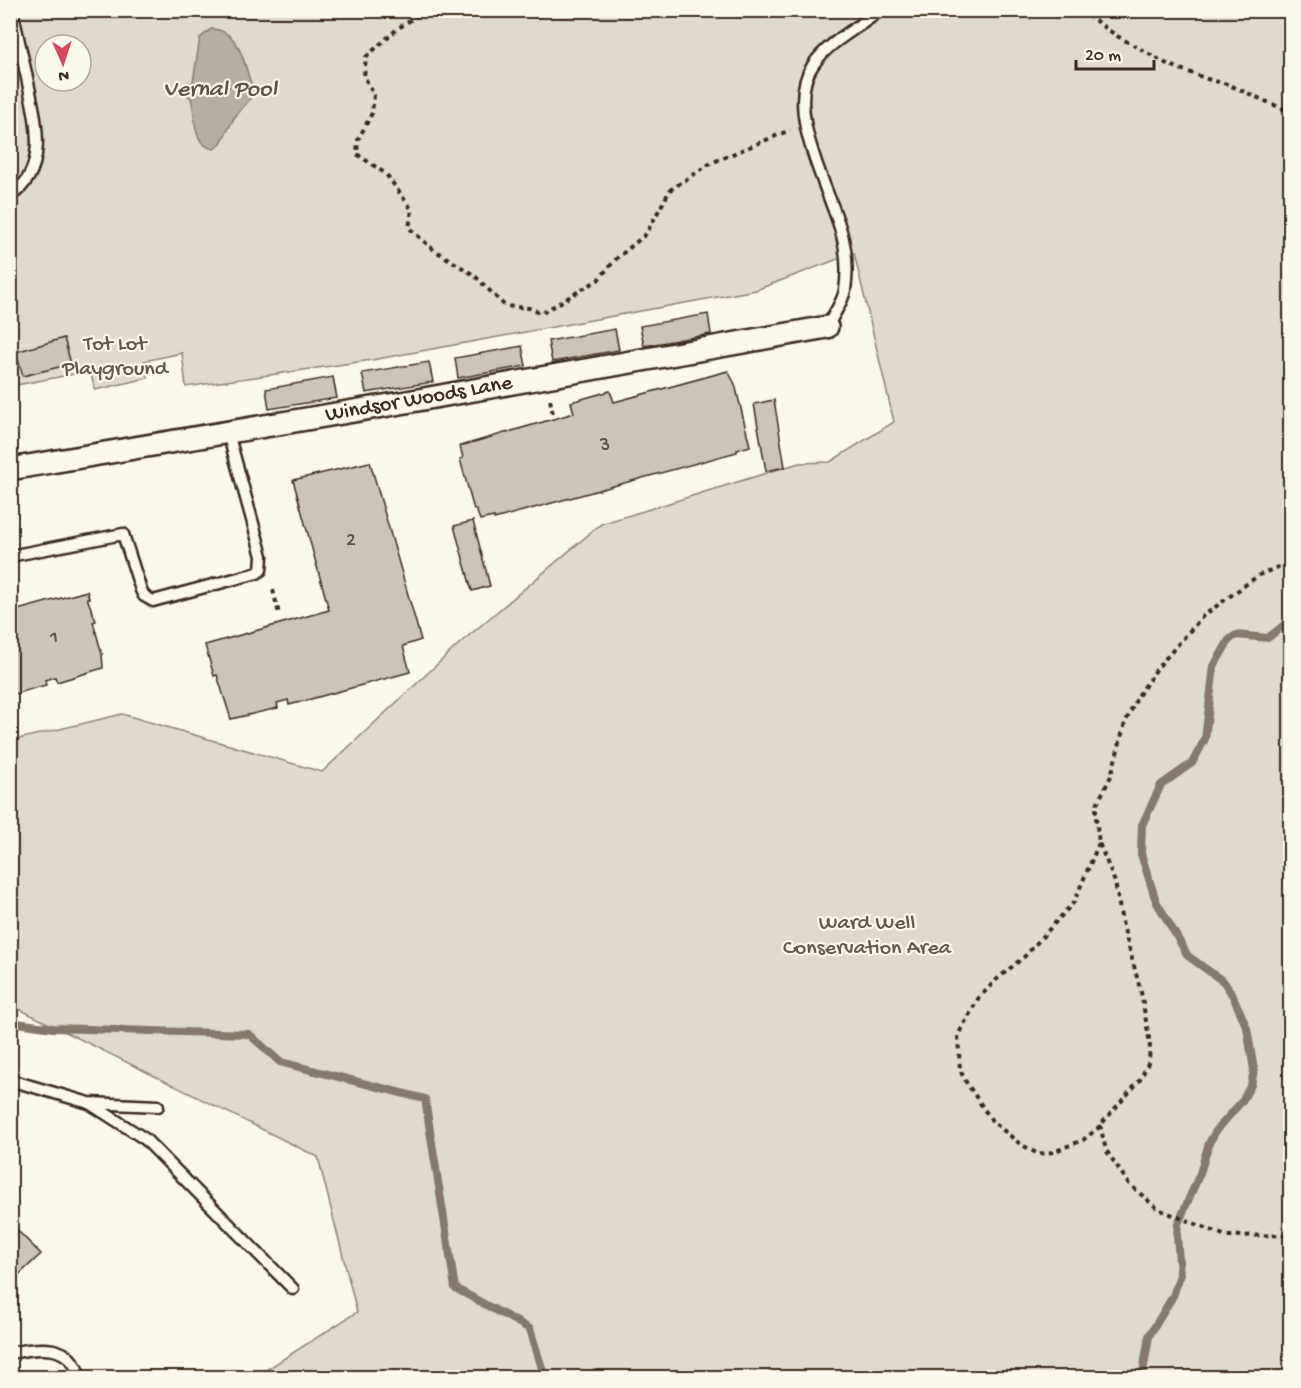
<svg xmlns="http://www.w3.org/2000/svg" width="1301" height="1388" font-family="'Gochi Hand',sans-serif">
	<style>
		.green { fill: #dfd9ce; stroke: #8d8276; stroke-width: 1.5; fill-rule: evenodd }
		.water { fill: #b6aea2; stroke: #85796d; stroke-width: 1.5 }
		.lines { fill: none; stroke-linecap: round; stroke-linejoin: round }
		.stream { stroke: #85796d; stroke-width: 8 }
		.building { fill: #ccc4b9; stroke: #3b2a1e; stroke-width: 1.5 }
		.lane-casing { stroke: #3b2a1e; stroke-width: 15 }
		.street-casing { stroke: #3b2a1e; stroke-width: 26 }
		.path { stroke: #3b2a1e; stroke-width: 4; stroke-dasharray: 4.5 4.5; stroke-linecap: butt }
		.lane { stroke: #fbf7ec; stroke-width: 10 }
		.street { stroke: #fbf7ec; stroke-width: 21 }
		.labels { text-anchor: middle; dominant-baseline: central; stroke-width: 4.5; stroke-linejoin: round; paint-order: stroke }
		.number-label { font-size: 20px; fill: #5f5045 }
		.park-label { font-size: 22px; fill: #64564a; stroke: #fbf7ec }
		.street-label { font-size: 22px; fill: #3b2a1e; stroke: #fbf7ec }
		.water-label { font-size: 24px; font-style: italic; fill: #605246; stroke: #fbf7ec }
	</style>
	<rect width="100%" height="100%" fill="#fbf7ec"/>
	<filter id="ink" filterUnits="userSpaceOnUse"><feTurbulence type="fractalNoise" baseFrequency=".0167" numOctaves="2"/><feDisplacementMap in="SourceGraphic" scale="12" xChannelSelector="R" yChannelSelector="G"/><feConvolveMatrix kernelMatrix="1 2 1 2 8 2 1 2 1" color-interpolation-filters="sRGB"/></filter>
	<g filter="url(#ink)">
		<path class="green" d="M11 11H1290V1377H255L357 1312 318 1157 11 1005 10 741 122 714 322 772 460 643 601 524 799 463 830 462 894 422 854 253 756 290 372 360 186 387 182 353 144 361 148 378 95 390 90 371 11 386ZM45 45H81V81H45Z"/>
		<path class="water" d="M211 29C242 30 244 67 253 89L250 99 234 118 220 145 214 149C190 144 197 116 191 98L180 90 179 85 193 82 200 38Z"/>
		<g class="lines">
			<path class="stream" d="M10 1022 53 1028 249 1034 280 1062 425 1099 455 1288 530 1329 545 1378
				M1142 1378 1149 1336 1173 1296 1180 1275 1177 1235 1178 1224 1200 1173 1209 1143 1216 1131 1242 1101 1251 1085 1254 1070 1247 1028 1233 996 1224 982 1188 956 1156 901 1141 854 1142 825 1161 785 1192 763 1205 739 1214 666 1229 640 1236 635 1268 638 1290 620"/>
		</g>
		<path class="building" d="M708 314 711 334 644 346 640 326Z
			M615 329 619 350 552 362 548 341Z
			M64 338 71 364 23 376 16 352Z
			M522 346 526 366 458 378 455 358Z
			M429 362 433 382 366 393 362 373Z
			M728 371 735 384 750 446 737 450V452L494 519V517L480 520 476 509 474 510 460 459 463 458 460 446 574 413 571 402 610 391 614 402Z
			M333 377 337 398 269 409 266 389Z
			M774 400 785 467 766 471 754 404Z
			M370 462 421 640 403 646 410 672 289 705 288 700 277 703 278 708 231 719 217 675 214 676 205 645 329 610 293 480Z
			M473 521 490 586 472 591 454 526Z
			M87 591 89 598H87L96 621 93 622 102 654 103 668 57 682 55 677 45 680 46 685 10 695V612Z
			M10 1223 41 1254 10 1283Z"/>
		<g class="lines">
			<defs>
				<path id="lane" d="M10 196C51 170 35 117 27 78 22 56 17 33 12 10
					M827 327C833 315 843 302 845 290 848 271 846 249 841 231 829 188 783 108 813 65 829 41 859 28 880 10
					M10 556 123 534 141 590 144 596 153 601 257 573 261 570 262 556 228 433
					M10 1080 89 1103 145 1139 293 1289
					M89 1103 158 1106
					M10 1353C39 1347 71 1342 80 1378"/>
				<path id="street" d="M10 469 401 403 827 327"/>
			</defs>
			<use href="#lane" class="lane-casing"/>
			<use href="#street" class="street-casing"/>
			<path class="path" d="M426 10 397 29 366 57 364 76 374 95 372 113 358 140 357 154 386 174 412 210 409 228 434 250 474 275 505 306 529 308 542 313 598 280 616 259 646 234 670 190 711 163 790 130
				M1080 10 1117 36 1167 64 1207 79 1227 84 1290 112
				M550 400 553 414
				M273 590 279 614
				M1099 843 1074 902 1025 956 996 980 978 999 958 1035 960 1070 966 1082 992 1121 1019 1143 1038 1154 1053 1152 1083 1140 1097 1129 1140 1080 1149 1061 1150 1044 1141 992 1122 922 1115 882 1099 843 1096 818V806L1111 776 1125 723 1138 696 1158 667 1203 616 1259 575 1290 562
				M1100 1125 1106 1150 1129 1184 1158 1209 1226 1236 1290 1235"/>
			<use href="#lane" class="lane"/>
			<use href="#street" class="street"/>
		</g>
	</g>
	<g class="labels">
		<g class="number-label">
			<text x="605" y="446">3</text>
			<text x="351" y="541">2</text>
			<text x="54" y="638">1</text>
		</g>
		<g class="park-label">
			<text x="115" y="345">Tot Lot<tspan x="115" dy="25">Playground</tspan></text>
			<text x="867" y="924">Ward Well<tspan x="867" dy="25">Conservation Area</tspan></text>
		</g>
		<g class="street-label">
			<text transform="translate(419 400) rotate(-10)">Windsor Woods Lane</text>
		</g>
		<g class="water-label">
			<text x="220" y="90">Vernal Pool</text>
		</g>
	</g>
	<rect width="1301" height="1388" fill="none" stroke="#fbf7ec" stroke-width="36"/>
	<rect x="18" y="18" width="1265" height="1352" fill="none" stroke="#3b2a1e" stroke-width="2" filter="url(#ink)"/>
	<g transform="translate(63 63) rotate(177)"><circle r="28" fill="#fbf7ec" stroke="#aea59a" stroke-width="1.5"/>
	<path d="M0-4.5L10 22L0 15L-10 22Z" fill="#d1495b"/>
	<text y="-9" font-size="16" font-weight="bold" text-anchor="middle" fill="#3b2a1e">N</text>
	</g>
	<path d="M1076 60v9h78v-9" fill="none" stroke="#3b2a1e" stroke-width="3"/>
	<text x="1085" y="60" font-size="18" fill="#3b2a1e" stroke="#fbf7ec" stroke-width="4.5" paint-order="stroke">20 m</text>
</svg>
